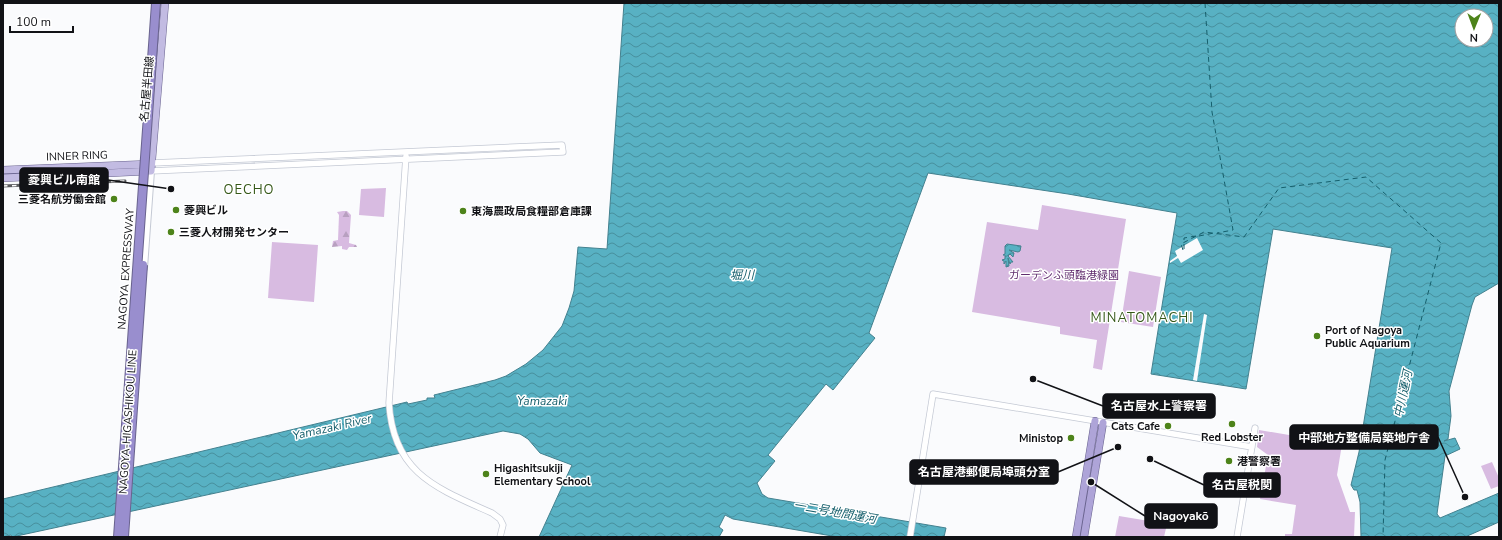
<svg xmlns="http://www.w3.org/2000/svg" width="1502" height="540" font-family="'Nunito Sans','Noto Sans JP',sans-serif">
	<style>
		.green { fill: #d8bbe1 }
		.forest { fill: url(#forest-firs) }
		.water { fill: url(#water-waves); stroke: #43818f; fill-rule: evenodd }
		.pier { fill: #fafbfd }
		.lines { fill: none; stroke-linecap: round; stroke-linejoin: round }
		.ferry { stroke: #155f6c; stroke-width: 1; stroke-dasharray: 5 4; stroke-linecap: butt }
		.tertiary-casing { stroke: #c4c9d4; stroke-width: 7 }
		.secondary-casing { stroke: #c4c9d4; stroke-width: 8 }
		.primary-casing { stroke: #69638e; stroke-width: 8 }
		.trunk-casing { stroke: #69638e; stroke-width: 8 }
		.tertiary { stroke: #fff; stroke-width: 5.5 }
		.secondary { stroke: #fff; stroke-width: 6 }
		.primary { stroke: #c2bbe2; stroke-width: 7 }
		.trunk { stroke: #aea4d8; stroke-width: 7 }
		.rail-casing { stroke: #5a5b5e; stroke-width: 3 }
		.rail { stroke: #fff; stroke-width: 1.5; stroke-dasharray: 4.5; stroke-linecap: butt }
		.motorway-bridge-casing { stroke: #69638e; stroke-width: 10; stroke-linecap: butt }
		.motorway-bridge { stroke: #998ece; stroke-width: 8 }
		.poi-dot { fill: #4d831a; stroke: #fff; stroke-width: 1.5 }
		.labels { text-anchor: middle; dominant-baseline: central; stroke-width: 3; stroke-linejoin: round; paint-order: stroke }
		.street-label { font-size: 11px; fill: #111216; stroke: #fff }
		.poi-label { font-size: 11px; font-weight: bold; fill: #111216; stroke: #fff; text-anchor: start }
		.park-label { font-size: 11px; fill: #602d6e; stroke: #fff }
		.water-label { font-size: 12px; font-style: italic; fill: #155f6c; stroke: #fff }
		.quarter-label { font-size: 13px; letter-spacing: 1px; fill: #355818; stroke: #fff }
		.leader { fill: none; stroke: #111216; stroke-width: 1.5 }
		.callout-dot { fill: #111216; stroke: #fff; stroke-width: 1.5 }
		.callout { fill: #111216; stroke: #111216; stroke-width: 1.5 }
		.callout-label { font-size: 12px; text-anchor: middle; font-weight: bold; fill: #fff }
	</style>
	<defs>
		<pattern id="forest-firs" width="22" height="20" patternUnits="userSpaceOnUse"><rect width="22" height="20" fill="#d8bbe1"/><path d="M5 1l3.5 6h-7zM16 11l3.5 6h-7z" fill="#b8a0c0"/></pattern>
		<pattern id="water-waves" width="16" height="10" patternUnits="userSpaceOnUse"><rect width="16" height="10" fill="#58b1c3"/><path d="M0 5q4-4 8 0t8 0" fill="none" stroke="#478f9d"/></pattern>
	</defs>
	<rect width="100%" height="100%" fill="#fafbfd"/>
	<path class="green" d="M386 188 384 217 359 215 361 189Z
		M1042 205 1126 219 1102 370 1093 368 1097 340 1060 334V327L972 312 987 222 1038 230Z
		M272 242 318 245 314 302 268 298Z
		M1129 271 1161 277 1153 327 1121 322Z
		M1259 430 1342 444 1337 475 1350 512H1355L1354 537H1285V534H1292L1296 505 1260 499 1268 455 1257 447Z
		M1492 462 1499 478V486L1491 489 1481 466Z
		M1119 516 1167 524 1164 537H1115Z"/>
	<path class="forest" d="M343 211H347L351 215 349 243 356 245 357 247H349L347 250 342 249V246L332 247 333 241 338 240 339 215 337 212Z"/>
	<path class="water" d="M624 3H1499V283L1475 297 1472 305 1449 391 1451 416 1448 439 1444 441 1455 438 1460 449 1445 456 1437 514 1440 518 1499 493V522L1465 537H1361L1360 502 1357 490H1354L1351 485 1359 452 1392 248 1273 229 1246 389 1151 374 1177 213 1068 194 928 173 869 333 875 338 833 390 826 384 768 455 775 461 757 483 762 494 768 498 946 528 944 537H838L733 519 725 515 719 527 723 530 719 537H539L572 465 540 453 528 439 520 434 503 431 12 537 11 535 3 537V499L407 402 408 404 427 400V398H435L434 395 495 380 506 376 526 364 543 350 562 326 569 308 574 291 578 247 607 249ZM1462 16H1486V40H1462Z
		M1007 244 1021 246 1020 251 1018 252 1009 250 1014 253 1013 257 1010 254 1008 256 1013 262H1011L1010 264 1008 258 1009 266 1006 267V261L1004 264V261L1002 260 1005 259V255H1003L1005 254V246Z"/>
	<path class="pier" d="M1197 238 1203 250 1181 263 1178 258 1170 263V261L1177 256 1175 251Z
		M1204 314 1207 315 1197 381 1193 380Z"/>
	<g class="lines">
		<path class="ferry" d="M1205 3 1212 112 1233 230 1217 233
			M1199 236 1214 233
			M1184 249V238L1196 236
			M1183 250 1181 244 1204 232 1244 237 1279 188 1366 177 1441 243 1385 460 1383 537"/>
		<defs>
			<path id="tertiary" d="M406 156 389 403C393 473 436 488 492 513L500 519 503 525 500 537
				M151 171 563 152 562 145 152 163
				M910 537 933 394 1252 447
				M1237 537 1255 428"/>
			<path id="secondary" d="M144 268 151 171"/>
			<path id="primary" d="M3 170 150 164
				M3 178 151 171 165 3"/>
			<path id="trunk" d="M1076 537 1095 421
				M1084 537 1103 423"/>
		</defs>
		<use href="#tertiary" class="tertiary-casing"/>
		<use href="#secondary" class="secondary-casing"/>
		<use href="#primary" class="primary-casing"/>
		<use href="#trunk" class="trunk-casing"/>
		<use href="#tertiary" class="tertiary"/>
		<use href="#secondary" class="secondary"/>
		<use href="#primary" class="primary"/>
		<use href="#trunk" class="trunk"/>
		<defs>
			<path id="rail" d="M3 186 125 181"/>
		</defs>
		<use href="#rail" class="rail-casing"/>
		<use href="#rail" class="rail"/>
		<defs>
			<path id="motorway-bridge" d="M118 537 156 3
				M124 537 143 265"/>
		</defs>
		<use href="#motorway-bridge" class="motorway-bridge-casing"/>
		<use href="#motorway-bridge" class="motorway-bridge"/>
	</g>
	<g class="poi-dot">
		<circle cx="114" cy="199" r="4"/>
		<circle cx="176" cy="210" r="4"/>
		<circle cx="463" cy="211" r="4"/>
		<circle cx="171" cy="232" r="4"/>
		<circle cx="1317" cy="336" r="4"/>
		<circle cx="1232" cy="424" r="4"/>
		<circle cx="1168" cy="426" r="4"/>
		<circle cx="1071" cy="438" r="4"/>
		<circle cx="1229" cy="461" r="4"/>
		<circle cx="486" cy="474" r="4"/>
	</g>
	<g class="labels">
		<g class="street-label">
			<text transform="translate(147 89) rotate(-85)">名古屋半田線</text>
			<text transform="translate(77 156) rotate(-2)">INNER RING</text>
			<text transform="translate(126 269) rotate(-86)">NAGOYA EXPRESSWAY</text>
			<text transform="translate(128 422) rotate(-86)">NAGOYA-HIGASHIKOU LINE</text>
		</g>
		<g class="poi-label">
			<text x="106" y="199" text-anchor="end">三菱名航労働会館</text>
			<text x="184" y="210">菱興ビル</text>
			<text x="471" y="211">東海農政局食糧部倉庫課</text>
			<text x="179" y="232">三菱人材開発センター</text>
			<text x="1325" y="330">Port of Nagoya<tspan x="1325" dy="13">Public Aquarium</tspan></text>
			<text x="1160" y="426" text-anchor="end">Cats Cafe</text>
			<text x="1232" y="437" text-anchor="middle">Red Lobster</text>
			<text x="1063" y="438" text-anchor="end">Ministop</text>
			<text x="1237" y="461">港警察署</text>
			<text x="494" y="468">Higashitsukiji<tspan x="494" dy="13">Elementary School</tspan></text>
		</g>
		<g class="park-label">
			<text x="1064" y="275">ガーデンふ頭臨港緑園</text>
		</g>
		<g class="water-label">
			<text x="742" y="275">堀川</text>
			<text transform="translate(1403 394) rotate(-78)">中川運河</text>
			<text x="542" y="401">Yamazaki</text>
			<text transform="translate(332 427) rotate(-13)">Yamazaki River</text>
			<text transform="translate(835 512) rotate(10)">一二号地間運河</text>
		</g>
		<g class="quarter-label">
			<text x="249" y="190">OECHO</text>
			<text x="1142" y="318">MINATOMACHI</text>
		</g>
	</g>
	<path class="leader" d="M171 189L108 180M1033 379L1103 406M1465 497L1438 437M1118 447L1058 472M1150 459L1204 485M1091 482L1145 516"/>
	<g class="callout-dot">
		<circle cx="171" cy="189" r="4"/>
		<circle cx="1033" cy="379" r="4"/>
		<circle cx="1465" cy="497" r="4"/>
		<circle cx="1118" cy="447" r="4"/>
		<circle cx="1150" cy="459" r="4"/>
		<circle cx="1091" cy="482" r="4"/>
	</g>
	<g class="callout">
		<rect x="20" y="168" width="88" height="24" rx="4"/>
		<rect x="1103" y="394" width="112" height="24" rx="4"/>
		<rect x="1290" y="425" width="148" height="24" rx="4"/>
		<rect x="910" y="460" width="148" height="24" rx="4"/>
		<rect x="1204" y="473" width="76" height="24" rx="4"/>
		<rect x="1145" y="504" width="72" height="24" rx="4"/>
	</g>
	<g class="callout-label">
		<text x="64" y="184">菱興ビル南館</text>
		<text x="1159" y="410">名古屋水上警察署</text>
		<text x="1364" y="442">中部地方整備局築地庁舎</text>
		<text x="984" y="476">名古屋港郵便局埠頭分室</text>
		<text x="1242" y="489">名古屋税関</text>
		<text x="1181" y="520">Nagoyakō</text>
	</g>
	<rect width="1502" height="540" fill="none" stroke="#111216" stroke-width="8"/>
	<g transform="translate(1474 28) rotate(181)"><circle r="19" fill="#ffffff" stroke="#a0a0a2"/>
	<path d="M0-3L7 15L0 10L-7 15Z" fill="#4d831a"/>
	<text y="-6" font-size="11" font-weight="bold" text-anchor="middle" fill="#111216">N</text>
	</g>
	<path d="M10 26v6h63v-6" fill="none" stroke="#111216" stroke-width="2"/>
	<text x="16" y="26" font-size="12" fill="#111216" stroke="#ffffff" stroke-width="3" paint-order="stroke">100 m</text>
</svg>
